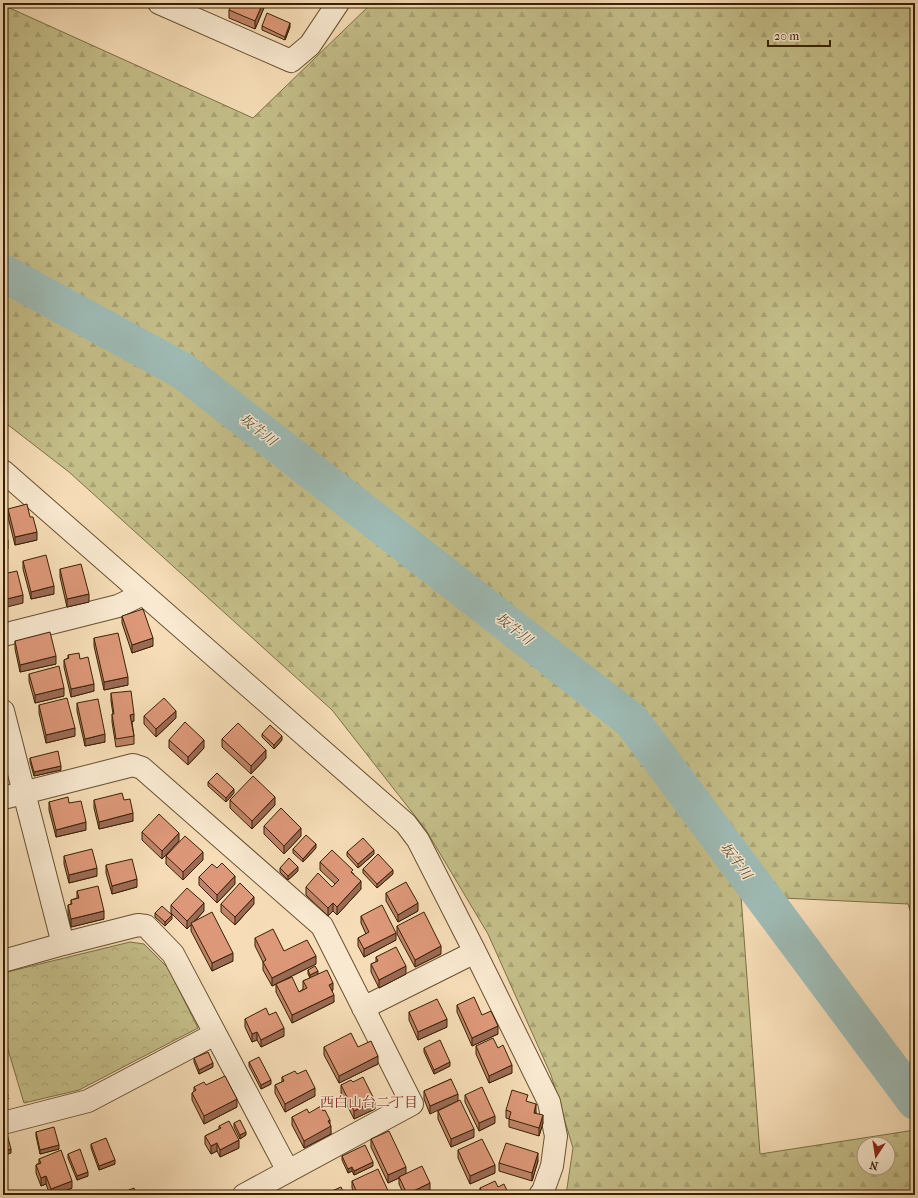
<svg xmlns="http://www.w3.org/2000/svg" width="918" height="1198" font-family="'IM FELL French Canon','Noto Serif JP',serif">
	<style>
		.forest { fill: url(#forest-firs); stroke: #7e7046; fill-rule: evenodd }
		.park { fill: url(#park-crowns); stroke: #7e7046 }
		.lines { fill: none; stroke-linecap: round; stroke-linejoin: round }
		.river { stroke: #9ebbb5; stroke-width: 37 }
		.minor-casing { stroke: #685030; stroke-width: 24 }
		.path { stroke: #392103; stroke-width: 2.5; stroke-dasharray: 3 2; stroke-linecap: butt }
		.minor { stroke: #f9e9d0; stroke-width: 22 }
		.wall { fill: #be8368; stroke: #392103 }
		.shaded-wall { fill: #9b6a55; stroke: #392103 }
		.building { fill: #dd9879; stroke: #392103 }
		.labels { text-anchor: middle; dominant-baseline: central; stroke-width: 3; stroke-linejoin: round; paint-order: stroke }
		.water-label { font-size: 14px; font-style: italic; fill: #574f38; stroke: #f9e9d0 }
		.neighbourhood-label { font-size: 14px; fill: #7a1f14; stroke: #f9e9d0 }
	</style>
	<defs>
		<pattern id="forest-firs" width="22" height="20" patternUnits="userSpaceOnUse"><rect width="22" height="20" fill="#c4be89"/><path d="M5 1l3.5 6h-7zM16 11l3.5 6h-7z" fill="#a9a375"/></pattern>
		<pattern id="park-crowns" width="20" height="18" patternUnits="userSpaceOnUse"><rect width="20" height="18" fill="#c4be89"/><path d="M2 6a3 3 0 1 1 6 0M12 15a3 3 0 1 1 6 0" fill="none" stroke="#a9a375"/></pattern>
	</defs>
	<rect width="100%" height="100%" fill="#f6ddb7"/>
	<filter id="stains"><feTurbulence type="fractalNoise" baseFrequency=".005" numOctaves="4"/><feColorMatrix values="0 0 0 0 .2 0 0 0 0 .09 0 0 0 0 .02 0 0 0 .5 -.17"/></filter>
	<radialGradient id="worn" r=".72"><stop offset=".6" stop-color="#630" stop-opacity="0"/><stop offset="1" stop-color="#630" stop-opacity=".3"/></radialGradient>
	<path class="forest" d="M372 3H915V925L908 904 741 896 760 1154 915 1130V1195H566L573 1148 551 1075 488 934 426 830 332 710 69 472 3 421V5L253 118ZM864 1144H888V1168H864Z"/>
	<path class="park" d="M130 942 144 944 168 968 198 1028 79 1090 24 1103 3 1033V973Z"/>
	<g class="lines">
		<path class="river" d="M3 273 183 371 632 721 915 1101"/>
		<defs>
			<path id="minor" d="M159 3 291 61 310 45 338 3
				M3 471 406 824 418 840 475 952 549 1102 556 1136 552 1166 543 1191 540 1195
				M3 635 118 606 143 594
				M3 711 63 944
				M3 798 133 765 142 768 322 926 412 1104 244 1195
				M3 961 63 944 138 925 146 926 173 954 288 1171
				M363 1008 475 952
				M3 1123 88 1101 215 1034"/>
		</defs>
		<use href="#minor" class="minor-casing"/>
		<path class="path" d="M3 1079 8 1099"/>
		<use href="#minor" class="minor"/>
	</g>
	<path class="wall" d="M266 3 255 29 229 18V10Z
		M262 26 290 27 285 40 262 30Z
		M8 509 37 540 15 545 8 517Z
		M23 561 54 594 31 599 23 569Z
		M60 569 89 602 67 607 60 577Z
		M122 616 153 646 132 653 122 623Z
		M94 638 128 685 104 690 94 646Z
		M15 641 56 664 20 672 15 649Z
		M68 655 80 659 94 691 71 697 64 667V660L68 658Z
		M29 674 64 696 35 703 29 681Z
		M111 693 134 721 132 722 134 736V744L116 747 112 722V714H113L111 701Z
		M77 703 105 742 85 746 77 711Z
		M39 705 75 736 46 743 39 713Z
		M144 716 176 718 156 737 144 724Z
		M262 734 282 740 274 749 262 737Z
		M222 739 266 758 251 774 222 747Z
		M169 740 204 748 188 765 169 748Z
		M30 758 61 770 34 776 30 762Z
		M208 782 234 793 226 802 208 786Z
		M94 800H124L133 821 99 829 94 808Z
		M230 800 275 805 252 829 230 808Z
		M49 802 69 803 86 830 56 837 49 810Z
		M264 826 301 836 284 854 264 834Z
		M142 832 179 841 162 859 142 840Z
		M316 848 303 862 293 853V849Z
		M347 852 374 854 358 868 347 856Z
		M64 856 97 876 69 883 64 864Z
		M166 856 203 860 183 880 166 864Z
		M320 862 353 873 361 889 337 915 333 911 328 916 306 895V887H332L335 884 320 870Z
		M106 865 137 887 112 894 106 873Z
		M280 868 298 871 288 880 280 872Z
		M363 869 393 874 377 888 363 873Z
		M199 877 235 884 217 903 199 885Z
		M77 891 104 919 71 927 68 913V905L71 904V900L77 898Z
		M386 893 418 911 398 922 386 901Z
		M221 904H254L235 925 221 912Z
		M171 905 204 911 194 922 233 961 212 971 191 931V924L187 929 171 913Z
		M155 913 172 919 165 926 155 917Z
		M361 916 396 940 364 957 358 946V938L366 934 361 923Z
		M397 926 441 954 415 967 397 934Z
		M255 938 284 951 316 964 272 986 263 970V962L255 946Z
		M376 957 406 974 379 988 371 972V964L376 962Z
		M308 970 318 974 333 990 332 991 334 1002 292 1023 276 992V984L299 992 303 989V981L310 978 308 974Z
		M457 1005 482 1015 498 1034 472 1046 457 1012Z
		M409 1012 447 1027 418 1040 409 1020Z
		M269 1015 284 1036 261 1047 257 1040 252 1042 245 1027V1019Z
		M476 1046 498 1048 512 1073 489 1083 476 1054Z
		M324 1047H358L378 1064 339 1083 324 1055Z
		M424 1048 450 1066 434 1074 424 1052Z
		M194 1058 213 1067 199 1074 194 1062Z
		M249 1062 271 1084 261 1089 249 1066Z
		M297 1074 315 1096 285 1112 275 1093V1085L282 1082V1077Z
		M451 1079 430 1114 424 1099V1091Z
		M353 1082 375 1109 354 1119 341 1093V1085Z
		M194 1087 237 1107 204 1124 192 1100V1093L194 1091Z
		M465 1095 495 1123 479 1131 465 1102Z
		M528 1102 536 1112V1113L543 1123 539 1136 509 1127V1119L506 1118V1110Z
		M438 1111 474 1137 451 1147 438 1119Z
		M309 1113 330 1125 331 1134 304 1148 292 1125V1117Z
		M234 1123 246 1135 240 1139 234 1127Z
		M219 1126 239 1148 220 1157 217 1151 211 1154 205 1144V1136L219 1129Z
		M36 1132 59 1149 40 1154 36 1136Z
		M371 1139 406 1173 430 1191 421 1195H404L399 1184V1178L388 1183 371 1147Z
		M91 1144 115 1164 99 1170 91 1148Z
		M458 1150 495 1173 470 1184 458 1158Z
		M68 1154 88 1176 77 1180 68 1158Z
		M342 1156 373 1166 354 1175 352 1171 348 1173 342 1160Z
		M39 1159 72 1188 55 1195H50L46 1184 41 1186 36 1173V1165L39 1163Z
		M538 1161 532 1181 499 1171V1163Z
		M352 1181 390 1195H355L352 1188Z
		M498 1187 509 1195H480V1188Z"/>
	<path class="shaded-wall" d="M263 3H266L255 29V21Z
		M290 23V27L285 40V37Z
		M37 532V540L15 545V537Z
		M8 541V549L3 551V543Z
		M54 586V594L31 599V592Z
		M89 594V602L67 607V599Z
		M23 595V603L3 608V600Z
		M153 638V646L132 653V645Z
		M56 656V664L20 672V665Z
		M128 677V685L104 690V682Z
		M94 684V691L71 697V689Z
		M64 688V696L35 703V695Z
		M176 711V718L156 737V729Z
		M134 714V721L130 722V715Z
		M75 728V736L46 743V735Z
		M105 734V742L85 746V739Z
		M282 736V740L274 749V745Z
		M204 740V748L188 765V757Z
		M266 750V758L251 774V766Z
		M61 766V770L34 776V772Z
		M234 789V793L226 802V798Z
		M275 797V805L252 829V821Z
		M133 813V821L99 829V822Z
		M86 822V830L56 837V830Z
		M301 828V836L284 854V846Z
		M179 833V841L162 859V851Z
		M316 844V848L303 862V859Z
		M374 850V854L358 868V864Z
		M203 852V860L183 880V872Z
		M298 867V871L288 880V876Z
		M97 868V876L69 883V875Z
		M393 870V874L377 888V884Z
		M235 876V884L217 903V895Z
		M137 879V887L112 894V886Z
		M361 881V889L337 915V907Z
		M254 897V904L235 925V917Z
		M204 903V911L187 929V921Z
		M333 903V911L328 916V908Z
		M418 903V911L398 922V915Z
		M104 911V919L71 927V919Z
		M172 915V919L165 926V922Z
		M396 933V940L364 957V949Z
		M441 946V954L415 967V960Z
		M233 953V961L212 971V963Z
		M316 956V964L272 986V978Z
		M406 966V974L379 988V980Z
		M318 971V975L310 979V975Z
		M333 983V990L329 993V985Z
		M334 995V1002L292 1023V1015Z
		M447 1019V1027L418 1040V1032Z
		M498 1026V1034L472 1046V1038Z
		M284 1028V1036L261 1047V1040Z
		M257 1032V1040L252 1042V1034Z
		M378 1056V1064L339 1083V1076Z
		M450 1062V1066L434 1074V1070Z
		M213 1063V1067L199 1074V1070Z
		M512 1065V1073L489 1083V1076Z
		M271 1080V1084L261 1089V1085Z
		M315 1088V1096L285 1112V1104Z
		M458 1094V1101L430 1114V1106Z
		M237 1099V1107L204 1124V1116Z
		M375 1101V1109L354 1119V1111Z
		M536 1104V1112L534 1120V1113Z
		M543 1115V1123L539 1136V1128Z
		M495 1116V1123L479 1131V1123Z
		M330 1120V1127L331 1126V1134L304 1148V1141L328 1121Z
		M474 1129V1137L451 1147V1139Z
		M246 1132V1135L240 1139V1135Z
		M239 1140V1148L220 1157V1150Z
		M217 1143V1151L211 1154V1146Z
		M59 1145V1149L40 1154V1150Z
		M11 1149V1153L3 1156V1152Z
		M538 1153V1161L532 1181V1173Z
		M115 1160V1164L99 1170V1166Z
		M373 1162V1166L354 1175V1171Z
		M495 1165V1173L470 1184V1176Z
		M352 1167V1171L348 1173V1169Z
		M406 1167V1174L399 1177V1178L388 1183V1175Z
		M88 1172V1176L77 1180V1176Z
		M46 1176V1184L41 1186V1178Z
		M72 1181V1188L55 1195H51V1189Z
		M430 1183V1191L421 1195H407V1194Z"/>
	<path class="building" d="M232 3H263L255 21 229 10Z
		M267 13 290 23 285 37 262 26Z
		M27 504 30 517H33L37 532 15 537 8 509Z
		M3 520 8 541 3 543Z
		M46 555 54 586 31 592 23 561Z
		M81 564 89 594 67 599 60 569Z
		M17 571 23 595 3 600V574Z
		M143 609 153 638 132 645 122 616Z
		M50 632 56 656 20 665 15 641Z
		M118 633 128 677 104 682 94 638Z
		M79 653 80 659 88 657 94 684 71 689 64 660 69 658 68 655Z
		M59 666 64 688 35 695 29 674Z
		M131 691 134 714 130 715 134 736 116 739 112 714H114L111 693Z
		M67 698 75 728 46 735 39 705Z
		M164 698 176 711 156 729 144 716Z
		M98 699 105 734 85 739 77 703Z
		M185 722 204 740 188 757 169 740Z
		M238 723 266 750 251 766 222 739Z
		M270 725 282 736 274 745 262 734Z
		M58 751 61 766 34 772 30 758Z
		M217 773 234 789 226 798 208 782Z
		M253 776 275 797 252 821 230 800Z
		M122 793 124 800 130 799 133 813 99 822 94 800Z
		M68 797 69 803 81 801 86 822 56 830 49 802Z
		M281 808 301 828 284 846 264 826Z
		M159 814 179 833 162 851 142 832Z
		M306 835 316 844 303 859 293 849Z
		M185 836 203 852 183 872 166 856Z
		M363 838 374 850 358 864 347 852Z
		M92 849 97 868 69 875 64 856Z
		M332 850 353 870 351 872 361 881 337 907 333 903 328 908 306 887 318 873 332 887 339 880 320 862Z
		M378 854 393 870 377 884 363 869Z
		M289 858 298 867 288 876 280 868Z
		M132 859 137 879 112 886 106 865Z
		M222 863 235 876 217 895 199 877 212 864 217 868Z
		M406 882 418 903 398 915 386 893Z
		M240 883 254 897 235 917 221 904Z
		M98 886 104 911 71 919 68 905 72 904 71 900 79 898 77 891Z
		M187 888 204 903 187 921 171 905Z
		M382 905 396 933 364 949 358 938 369 932 361 916Z
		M162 906 172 915 165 922 155 913Z
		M212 912 233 953 212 963 191 923Z
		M424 912 441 946 415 960 397 926Z
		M273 929 284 951 307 940 316 956 272 978 263 962 266 960 255 938Z
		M396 947 406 966 379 980 371 964 378 961 376 957Z
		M315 966 318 971 310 975 308 970Z
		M327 970 333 983 329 985 334 995 292 1015 276 984 292 977 299 992 307 988 303 981Z
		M474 997 482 1015 491 1011 498 1026 472 1038 457 1005Z
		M437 999 447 1019 418 1032 409 1012Z
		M266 1008 269 1015 276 1012 284 1028 261 1040 257 1032 252 1034 245 1019Z
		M351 1033 358 1047 371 1041 378 1056 339 1076 324 1047Z
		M493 1038 498 1048 503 1045 512 1065 489 1076 476 1046Z
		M440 1040 450 1062 434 1070 424 1048Z
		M208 1052 213 1063 199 1070 194 1058Z
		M259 1057 271 1080 261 1085 249 1062Z
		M306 1070 315 1088 285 1104 275 1085 284 1081 282 1077 295 1071 297 1074Z
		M225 1076 237 1099 204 1116 192 1093 196 1090 194 1087 204 1082 206 1085Z
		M363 1077 375 1101 354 1111 341 1085 351 1080 353 1082Z
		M451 1079 458 1094 430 1106 424 1091Z
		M482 1087 495 1116 479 1123 465 1095Z
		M512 1090 528 1095 526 1101 536 1104 534 1113 543 1115 539 1128 509 1119 511 1112 506 1110Z
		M460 1100 474 1129 451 1139 438 1111Z
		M321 1106 323 1111 325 1110 330 1120 328 1121 331 1126 304 1141 292 1117 307 1109 309 1113Z
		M240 1120 246 1132 240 1135 234 1123Z
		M229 1121 239 1140 220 1150 217 1143 211 1146 205 1136 221 1128 219 1126Z
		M54 1127 59 1145 40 1150 36 1132Z
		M389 1131 406 1167 388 1175 371 1139Z
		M7 1134 11 1149 3 1152V1135Z
		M106 1138 115 1160 99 1166 91 1144Z
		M482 1139 495 1165 470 1176 458 1150Z
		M506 1143 538 1153 532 1173 499 1163Z
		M365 1145 373 1162 354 1171 352 1167 348 1169 342 1156Z
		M80 1149 88 1172 77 1176 68 1154Z
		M61 1150 72 1181 51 1189 46 1176 41 1178 36 1165 41 1163 39 1159Z
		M422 1166 430 1183 407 1194 399 1177Z
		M378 1169 390 1195H358L352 1181Z
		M495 1181 498 1187 504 1184 509 1195H483L480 1188Z
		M341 1187 345 1195H323Z
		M134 1188 137 1195H116Z"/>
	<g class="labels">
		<g class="water-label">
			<text transform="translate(258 430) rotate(38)">坂牛川</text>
			<text transform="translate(514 629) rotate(38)">坂牛川</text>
			<text transform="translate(736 861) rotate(53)">坂牛川</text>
		</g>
		<g class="neighbourhood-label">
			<text x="369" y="1102">西白山台二丁目</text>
		</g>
	</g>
	<rect width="918" height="1198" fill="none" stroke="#f6ddb7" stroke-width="16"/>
	<rect x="4" y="4" width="910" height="1190" fill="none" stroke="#392103" stroke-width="2"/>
	<rect x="8" y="8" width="902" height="1182" fill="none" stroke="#392103"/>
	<g transform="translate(876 1156) rotate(192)"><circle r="19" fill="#f9e9d0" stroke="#ac997e"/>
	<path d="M0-3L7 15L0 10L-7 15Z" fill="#8f2418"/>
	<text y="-6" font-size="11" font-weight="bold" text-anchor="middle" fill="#392103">N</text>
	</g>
	<path d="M768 40v6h62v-6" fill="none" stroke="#392103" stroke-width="2"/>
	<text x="774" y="40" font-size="12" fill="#392103" stroke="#f9e9d0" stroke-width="3" paint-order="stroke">20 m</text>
	<rect width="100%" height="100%" filter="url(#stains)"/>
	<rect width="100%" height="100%" fill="url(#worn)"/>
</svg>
